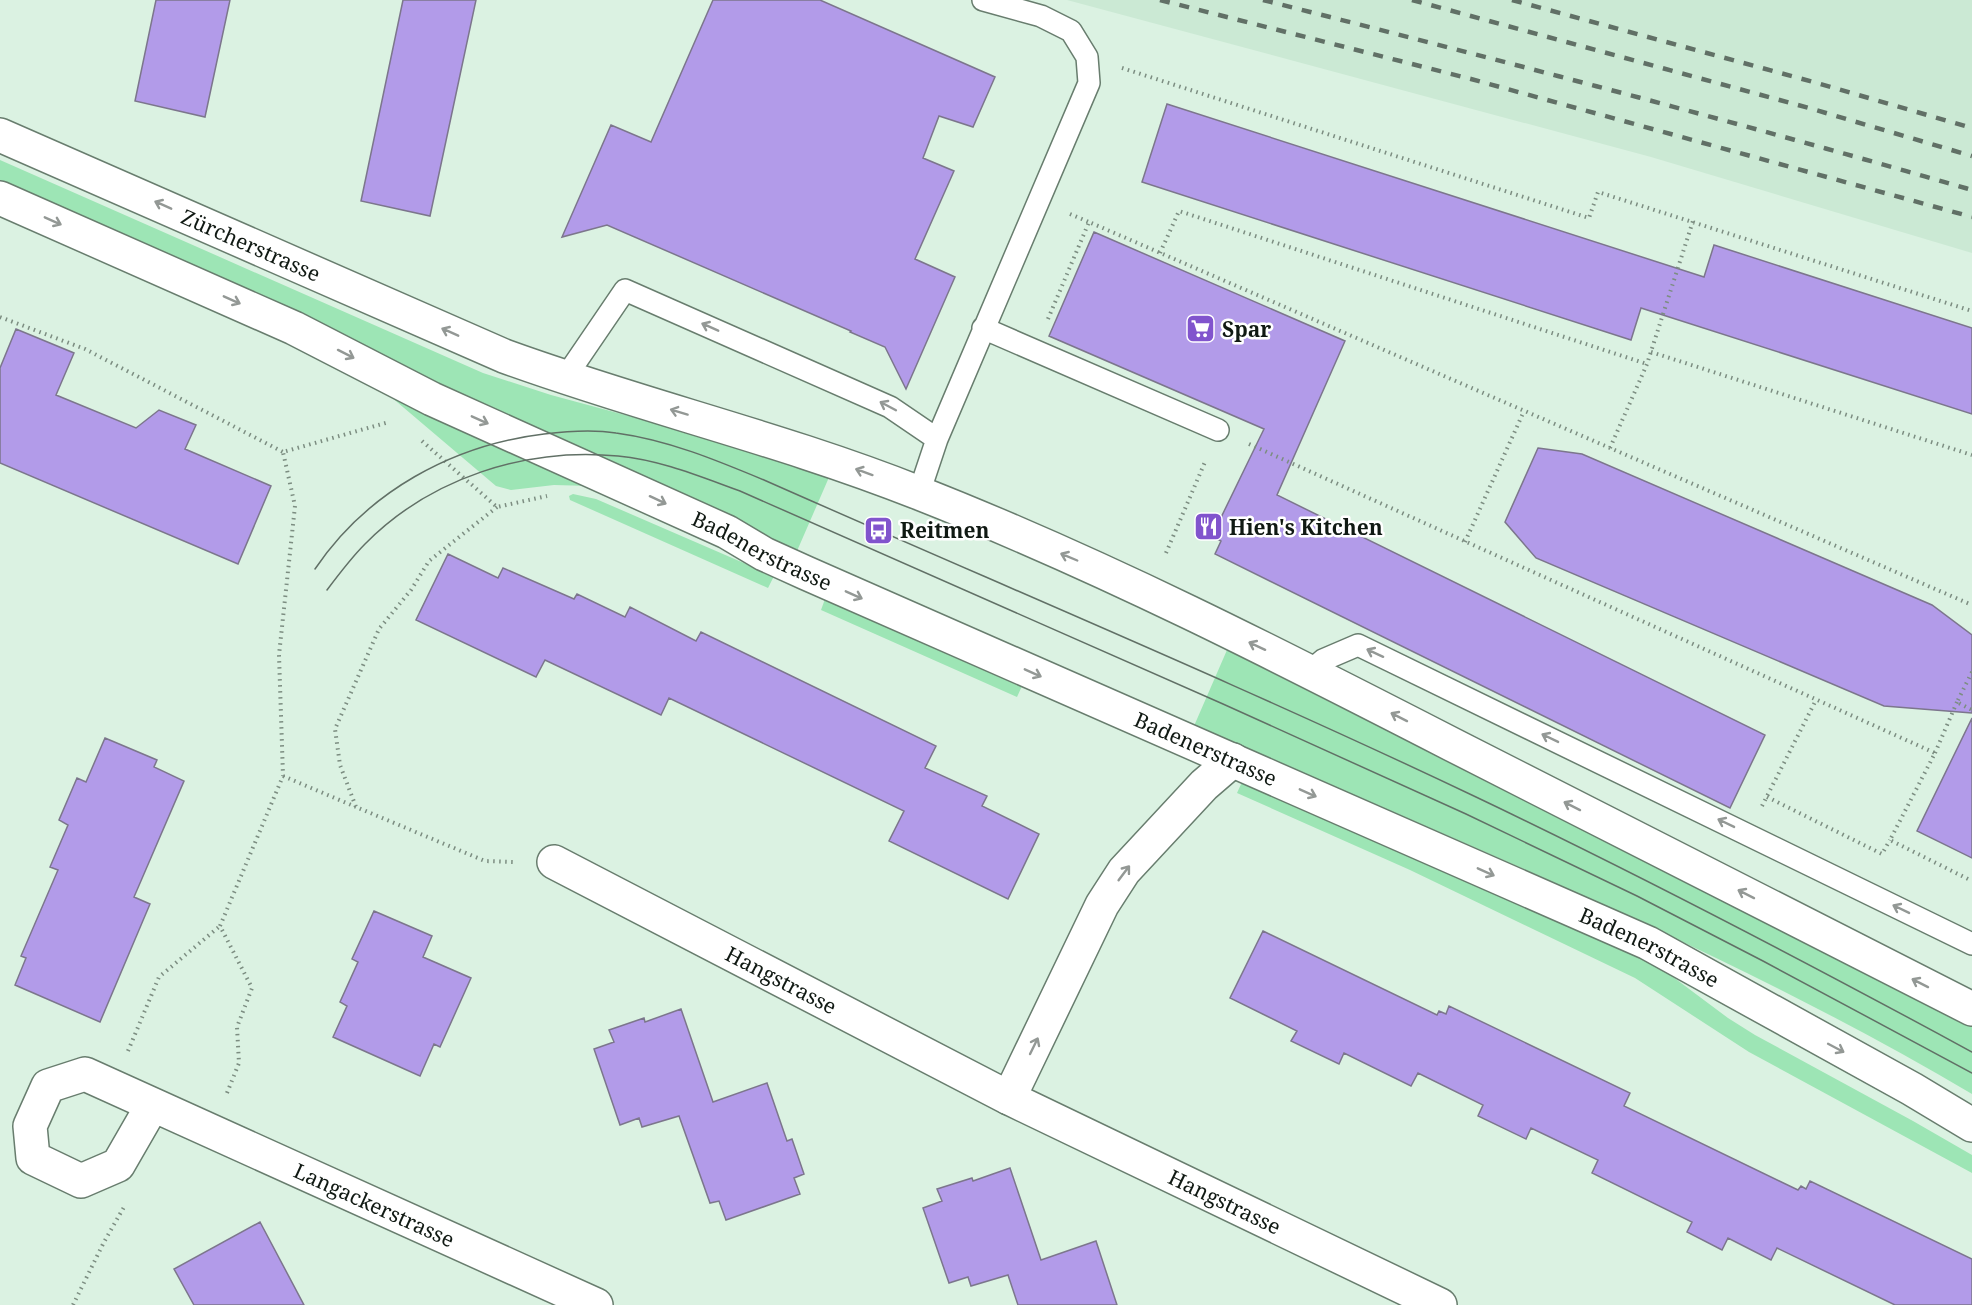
<svg xmlns="http://www.w3.org/2000/svg" width="1972" height="1305" font-family="'Noto Serif',serif">
	<style>
		.built { fill: #cbe9d4 }
		.green { fill: #9de5b5 }
		.building { fill: #b29be9; stroke: #7c768c; stroke-width: 1.5 }
		.lines { fill: none; stroke-linecap: round; stroke-linejoin: round }
		.lane-casing { stroke: #687d6e; stroke-width: 24 }
		.street-casing { stroke: #687d6e; stroke-width: 36 }
		.secondary-casing { stroke: #687d6e; stroke-width: 36 }
		.path { stroke: #7c8d81; stroke-width: 4; stroke-dasharray: 1.5 4.5; stroke-linecap: butt }
		.lane { stroke: #fff; stroke-width: 21 }
		.street { stroke: #fff; stroke-width: 33 }
		.secondary { stroke: #fff; stroke-width: 33 }
		.tram { stroke: #617066; stroke-width: 1.5 }
		.rail { stroke: #617066; stroke-width: 4.5; stroke-dasharray: 10 10; stroke-linecap: butt }
		.oneway { stroke: #939895 }
		.labels { text-anchor: middle; dominant-baseline: central; stroke-width: 5; stroke-linejoin: round; paint-order: stroke }
		.street-label { font-size: 21px; fill: #101913; stroke: #fff }
		.poi-label { font-size: 21px; font-weight: bold; fill: #101913; stroke: #fff; text-anchor: start }
	</style>
	<rect width="100%" height="100%" fill="#dbf2e2"/>
	<path class="built" d="M1067 0H1972V253L1651 157Z"/>
	<path class="green" d="M0 160 483 373 551 395 770 454 830 475 797 551 0 186Z
		M377 385 590 486 554 485 511 490 496 486Z
		M573 494 596 499 774 576 768 588 570 500 569 496Z
		M825 599 1022 686 1017 697 821 610Z
		M1227 650 1972 1025V1094C1725 948 1457 841 1194 726Z
		M1242 782 1632 953 1665 971 1728 1018 1755 1035 1913 1121 1972 1155V1173L1749 1052 1635 978 1410 870 1237 793Z"/>
	<path class="building" d="M156 0H230L205 117 135 101Z
		M403 0H476L430 216 361 201Z
		M713 0H820L995 77 973 127 939 116 923 158 954 171 915 259 955 277 906 389 885 347 850 332 851 331 607 225 562 237 611 125 651 142Z
		M1167 104 1704 277 1714 245 1972 328V414L1641 308 1631 340 1142 182Z
		M1094 232 1345 341 1277 495 1765 735 1730 808 1215 554 1221 541 1212 536 1264 429 1049 336Z
		M16 329 74 353 56 395 136 428 159 410 196 425 185 449 271 486 238 564 0 463V368Z
		M1538 448 1582 454 1932 605 1972 635V713L1884 706 1536 558 1505 522Z
		M448 554 498 578 503 568 574 599 577 594 625 617 630 607 696 641 701 632 936 746 925 768 987 796 982 806 1039 834 1008 899 889 841 904 811 669 698 661 715 545 660 536 677 416 620Z
		M1972 718V858L1917 831Z
		M105 738 157 760 154 767 184 781 134 897 150 904 100 1022 15 985 26 958 21 956 58 870 50 867 68 825 59 820 77 778 86 782Z
		M374 911 432 936 423 957 471 978 440 1047 434 1044 420 1076 333 1037 347 1006 340 1002 358 962 352 959Z
		M1263 931 1437 1015 1439 1011 1446 1014 1449 1006 1630 1093 1624 1106 1798 1190 1801 1186 1806 1189 1810 1181 1972 1259V1305H1895L1777 1248 1771 1260 1728 1238 1722 1250 1687 1232 1692 1222 1592 1173 1598 1160 1531 1128 1526 1139 1478 1116 1483 1105 1418 1073 1411 1086 1344 1053 1339 1064 1291 1041 1297 1031 1230 998Z
		M681 1009 713 1102 767 1083 787 1141 792 1139 804 1174 794 1178 800 1194 726 1220 719 1201 710 1203 679 1116 642 1127 639 1118 620 1125 594 1049 614 1042 609 1030 644 1018 645 1022Z
		M1010 1168 1041 1260 1096 1241 1117 1305H1018L1008 1275 971 1286 968 1277 949 1283 923 1208 942 1201 937 1189 972 1178 973 1181Z
		M260 1222 304 1305H194L174 1269Z"/>
	<g class="lines">
		<defs>
			<path id="lane" d="M983 328 1218 430
				M565 378 625 290 890 407 937 439
				M919 493 937 439 1089 83 1087 57 1071 31 1041 16 983 0
				M1309 672 1323 660 1358 645 1972 944"/>
			<g id="street">
				<path id="s1" d="M554 862 1009 1098 1440 1305"/>
				<path d="M1009 1098 1102 905 1124 871 1204 785 1233 760"/>
				<path id="s2" d="M152 1106 118 1165 81 1181 33 1158 30 1126 48 1086 85 1074 596 1305"/>
			</g>
			<g id="secondary">
				<path id="s3" d="M0 135 504 356C641 406 783 439 919 493 1102 565 1278 655 1453 745 1626 833 1799 921 1972 1009"/>
				<path id="s4" d="M0 198 294 328 432 399 727 532 764 554 806 573 1648 943 1912 1089 1972 1125"/>
			</g>
		</defs>
		<use href="#lane" class="lane-casing"/>
		<use href="#street" class="street-casing"/>
		<use href="#secondary" class="secondary-casing"/>
		<path class="path" d="M1122 68 1589 218 1598 192 1972 311
			M1070 214 1089 222
			M1160 253 1179 211 1647 364
			M0 317 85 349 283 452
			M1048 319 1089 222 1972 605
			M1651 352 1972 455
			M422 441 497 507 547 496
			M1249 444 1935 753 1890 840 1972 881
			M1610 448 1647 364 1693 221
			M497 507 429 561 411 590 379 629 335 729 340 765 356 807 485 861 514 862
			M1465 542 1524 411
			M1166 553 1205 462
			M1972 672 1957 702 1972 710
			M1935 753 1957 702
			M283 776 356 807
			M1767 797 1882 854 1890 840
			M1762 806 1816 700
			M128 1051 159 977 220 926
			M227 1093 239 1063 237 1027 252 988 220 926 283 776 279 655 295 506 283 452 389 422
			M73 1305 104 1242 124 1207"/>
		<use href="#lane" class="lane"/>
		<use href="#street" class="street"/>
		<use href="#secondary" class="secondary"/>
		<path class="tram" d="M315 569C367 492 452 445 544 434 568 431 592 429 616 433 668 440 716 460 764 480 1001 585 1241 685 1476 797 1644 877 1808 963 1972 1052
			M327 590C339 574 351 558 365 544 430 478 526 447 618 456 661 460 701 477 740 491L1223 704 1466 814 1637 896 1763 961 1972 1073"/>
		<path class="rail" d="M1160 0 1471 79 1972 217
			M1263 0C1500 60 1737 122 1972 190
			M1412 0 1809 108 1972 156
			M1512 0 1817 83 1972 128"/>
	</g>
	<defs><path id="oneway-shaft" d="M-6 0H5M1.5-3L5.5 0L1.5 3" fill="none" stroke-width="1.6" stroke-linecap="round" stroke-linejoin="round" transform="scale(1.5)"/></defs>
	<g class="oneway">
		<use href="#oneway-shaft" transform="translate(163 205) rotate(-156)"/>
		<use href="#oneway-shaft" transform="translate(53 221) rotate(24)"/>
		<use href="#oneway-shaft" transform="translate(232 300) rotate(24)"/>
		<use href="#oneway-shaft" transform="translate(710 327) rotate(-156)"/>
		<use href="#oneway-shaft" transform="translate(450 332) rotate(-156)"/>
		<use href="#oneway-shaft" transform="translate(346 354) rotate(27)"/>
		<use href="#oneway-shaft" transform="translate(888 406) rotate(-152)"/>
		<use href="#oneway-shaft" transform="translate(679 412) rotate(-163)"/>
		<use href="#oneway-shaft" transform="translate(480 420) rotate(24)"/>
		<use href="#oneway-shaft" transform="translate(864 472) rotate(-160)"/>
		<use href="#oneway-shaft" transform="translate(658 500) rotate(25)"/>
		<use href="#oneway-shaft" transform="translate(1069 557) rotate(-157)"/>
		<use href="#oneway-shaft" transform="translate(854 595) rotate(24)"/>
		<use href="#oneway-shaft" transform="translate(1257 646) rotate(-155)"/>
		<use href="#oneway-shaft" transform="translate(1375 653) rotate(-155)"/>
		<use href="#oneway-shaft" transform="translate(1033 673) rotate(24)"/>
		<use href="#oneway-shaft" transform="translate(1399 717) rotate(-153)"/>
		<use href="#oneway-shaft" transform="translate(1550 738) rotate(-154)"/>
		<use href="#oneway-shaft" transform="translate(1308 793) rotate(24)"/>
		<use href="#oneway-shaft" transform="translate(1572 806) rotate(-153)"/>
		<use href="#oneway-shaft" transform="translate(1726 823) rotate(-154)"/>
		<use href="#oneway-shaft" transform="translate(1486 872) rotate(24)"/>
		<use href="#oneway-shaft" transform="translate(1124 873) rotate(-53)"/>
		<use href="#oneway-shaft" transform="translate(1746 894) rotate(-153)"/>
		<use href="#oneway-shaft" transform="translate(1901 909) rotate(-154)"/>
		<use href="#oneway-shaft" transform="translate(1920 983) rotate(-153)"/>
		<use href="#oneway-shaft" transform="translate(1034 1046) rotate(-64)"/>
		<use href="#oneway-shaft" transform="translate(1836 1048) rotate(28)"/>
	</g>
	<defs>
		<symbol id="supermarket-square" viewBox="-11 -11 22 22"><rect x="-9" y="-9" width="18" height="18" rx="4" fill="#8154cd" stroke="#fff"/><path d="M-6-5.5h2.5l.6 2H6L4.5 2H-2.5L-4.4-4H-6ZM-1.5 3.2a1.3 1.3 0 1 0 .1 0ZM3 3.2a1.3 1.3 0 1 0 .1 0Z" fill="#fff"/></symbol>
		<symbol id="restaurant-square" viewBox="-11 -11 22 22"><rect x="-9" y="-9" width="18" height="18" rx="4" fill="#8154cd" stroke="#fff"/><path d="M-5-6h1v4h1v-4h1v4h1v-4h1v5L-1.5 .5V6h-2V.5L-5-1ZM5-6V6H3V1.5H1.5Q1.5-4 5-6Z" fill="#fff"/></symbol>
		<symbol id="bus-square" viewBox="-11 -11 22 22"><rect x="-9" y="-9" width="18" height="18" rx="4" fill="#8154cd" stroke="#fff"/><path d="M-5-6H5V4H4V6H2V4H-2V6H-4V4H-5ZM-3.5-4V0h7V-4ZM-3.5 1.2v1.5H-2V1.2ZM2 1.2v1.5H3.5V1.2Z" fill="#fff"/></symbol>
	</defs>
	<g fill-rule="evenodd">
		<use href="#supermarket-square" x="1184" y="312" width="33" height="33"/>
		<use href="#restaurant-square" x="1192" y="510" width="33" height="33"/>
		<use href="#bus-square" x="862" y="514" width="33" height="33"/>
	</g>
	<g class="labels">
		<g class="street-label">
			<text stroke="none"><textPath href="#s3" startOffset="274">Zürcherstrasse</textPath></text>
			<text stroke="none"><textPath href="#s4" startOffset="840">Badenerstrasse</textPath></text>
			<text stroke="none"><textPath href="#s4" startOffset="1326">Badenerstrasse</textPath></text>
			<text stroke="none"><textPath href="#s4" startOffset="1812">Badenerstrasse</textPath></text>
			<text stroke="none"><textPath href="#s1" startOffset="256">Hangstrasse</textPath></text>
			<text stroke="none"><textPath href="#s1" startOffset="752">Hangstrasse</textPath></text>
			<text stroke="none"><textPath href="#s2" startOffset="594">Langackerstrasse</textPath></text>
		</g>
		<g class="poi-label">
			<text x="1222" y="329">Spar</text>
			<text x="1229" y="527">Hien's Kitchen</text>
			<text x="900" y="530">Reitmen</text>
		</g>
	</g>
</svg>
